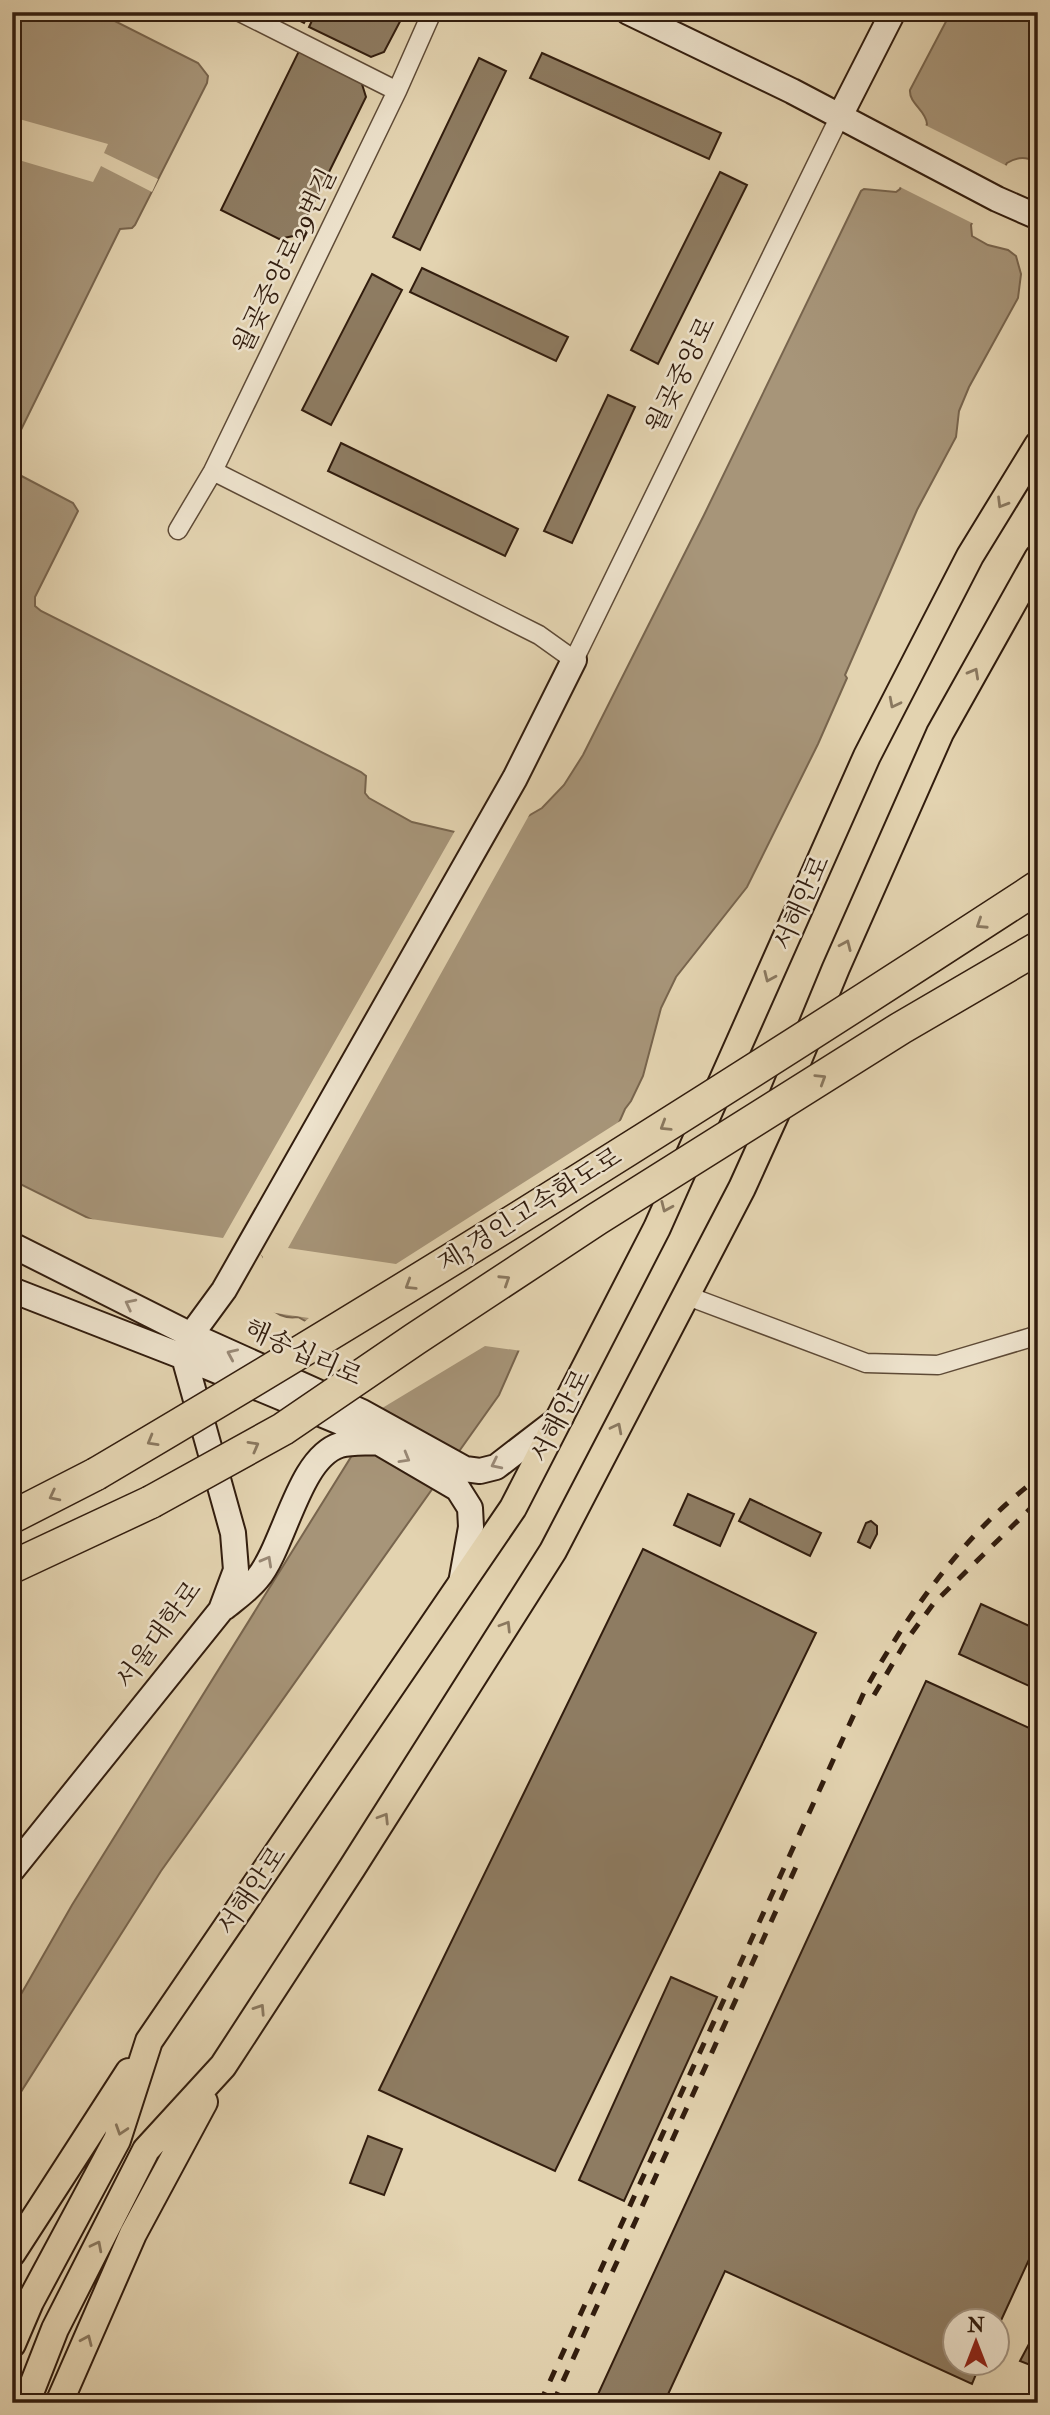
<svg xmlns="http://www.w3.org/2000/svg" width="1050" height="2415" font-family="'IM FELL Double Pica','Noto Serif KR',serif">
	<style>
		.water { fill: #a79579; stroke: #78654e; stroke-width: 2 }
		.pier { fill: #e3d3b0 }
		.building { fill: #8e7c62; stroke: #321d0e; stroke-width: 2 }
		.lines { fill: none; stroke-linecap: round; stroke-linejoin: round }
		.street-casing { stroke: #5e4a36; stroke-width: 21 }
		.secondary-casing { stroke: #321d0e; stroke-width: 28 }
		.primary-casing { stroke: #321d0e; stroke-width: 30 }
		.highway-casing { stroke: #321d0e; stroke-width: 35 }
		.street { stroke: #ede2cc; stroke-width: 18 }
		.secondary { stroke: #ede2cc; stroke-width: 24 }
		.primary { stroke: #e3d3b0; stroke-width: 26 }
		.highway { stroke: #e3d3b0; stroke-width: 32 }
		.rail { stroke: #321d0e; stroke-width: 5; stroke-dasharray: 12 12; stroke-linecap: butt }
		.highway-bridge-casing { stroke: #321d0e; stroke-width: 35; stroke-linecap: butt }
		.highway-bridge { stroke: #e3d3b0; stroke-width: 32 }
		.oneway { stroke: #8a785f }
		.oneway2 { stroke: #998976 }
		.labels { text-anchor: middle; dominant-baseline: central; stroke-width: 5; stroke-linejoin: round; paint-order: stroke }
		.street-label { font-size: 26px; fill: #321d0e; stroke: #ede2cc }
	</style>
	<rect width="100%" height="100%" fill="#e3d3b0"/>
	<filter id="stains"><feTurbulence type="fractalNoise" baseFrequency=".00286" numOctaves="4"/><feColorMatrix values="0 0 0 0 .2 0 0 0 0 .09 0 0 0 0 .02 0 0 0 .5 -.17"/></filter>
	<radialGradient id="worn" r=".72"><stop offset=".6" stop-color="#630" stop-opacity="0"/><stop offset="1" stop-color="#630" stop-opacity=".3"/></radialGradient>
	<path class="water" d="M12 12H97L198 63 208 76 207 83 135 225 132 228 120 229 12 448Z
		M951 12H1038V162C1026 157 1019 156 1007 163L971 225 972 236 988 245 1008 250 1016 256 1021 274 1018 298 969 387 959 411 956 437 917 510 845 675 847 678 818 744 747 887 676 977 661 1008 643 1076 631 1101 625 1109 499 1395 161 1871 12 2106V2010L72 1905 402 1375 298 1317C286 1319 277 1315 269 1307L267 1263 253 1240 156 1252 12 1180V471L73 503 78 511 35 597V606L41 611 361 772 366 776 365 793 369 798 412 822 459 833 516 823 542 808 564 785 583 755 704 515 861 191 864 189 896 192 900 189 927 124C926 110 909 104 910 90Z"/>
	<path class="pier" d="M12 117 108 144 104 153 158 179 152 192 101 166 93 182 12 158Z
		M923 124 1009 167 976 225 898 186Z
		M532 810 288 1248 396 1264 625 1118 522 1351 485 1346 374 1413 397 1376 303 1323 309 1318 269 1312 260 1302 251 1282 253 1275 263 1262V1257L250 1243 241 1241 212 1269 200 1276 189 1273 77 1217 223 1238 456 829 492 827 514 820Z"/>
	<path class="building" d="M283 12H310L304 23Z
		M316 12H405L384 52 371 57 309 27Z
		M299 51 361 81 366 97 298 235 279 239 221 210Z
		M542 53 721 133 709 159 530 78Z
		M479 58 506 71 420 250 393 237Z
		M720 172 747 185 658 364 631 350Z
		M422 268 568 337 556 361 410 292Z
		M372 274 402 290 331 425 302 410Z
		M608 395 635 407 572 543 544 531Z
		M341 443 518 529 505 556 328 471Z
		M688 1494 734 1514 720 1546 674 1525Z
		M750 1499 821 1533 810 1556 739 1521Z
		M871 1521 877 1526V1534L870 1548 858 1542 866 1523Z
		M643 1549 816 1633 555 2171 379 2090Z
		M981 1604 1038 1630V1690L959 1654Z
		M926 1681 1038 1732V2240L998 2327V2320H956V2362H981L972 2384 725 2271 664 2403H594Z
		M671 1977 717 1997 624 2201 579 2180Z
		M368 2136 402 2149 384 2195 350 2183Z
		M1038 2327V2368L1020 2361Z"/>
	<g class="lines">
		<defs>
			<path id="street" d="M240 12 397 91
				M213 471 539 635 574 660 840 116
				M178 530 213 471 397 91 432 12
				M685 1295 866 1363 938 1365 1032 1337 1038 1333"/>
			<path id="secondary" d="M628 12 792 91 997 199 1038 217
				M840 116 893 12
				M12 1245 191 1335 362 1412 465 1469 480 1471 496 1467 561 1417
				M12 1290 184 1357 352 1427 458 1489 470 1508 471 1527 461 1583
				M184 1357 191 1335 224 1290 515 778 574 660
				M224 1608C235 1599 248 1590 257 1579 285 1546 298 1458 340 1445 351 1442 366 1443 377 1442
				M12 1870 221 1610 236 1570 233 1533 184 1357"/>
			<path id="primary" d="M12 2253 129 2072
				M12 2344 30 2302 117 2140 149 2041 513 1508 657 1228 867 756 970 556 1038 445
				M26 2403 55 2329 146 2150 223 2066 352 1868 553 1551 742 1188 776 1113 836 968 940 733 1038 558
				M59 2403 133 2234 204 2102"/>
			<path id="highway" d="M12 1517 96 1474
				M12 1567 151 1502"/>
		</defs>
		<use href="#street" class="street-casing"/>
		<use href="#secondary" class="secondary-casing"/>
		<use href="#primary" class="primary-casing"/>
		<use href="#highway" class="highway-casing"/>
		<use href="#street" class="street"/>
		<use href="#secondary" class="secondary"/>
		<use href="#primary" class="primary"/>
		<use href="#highway" class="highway"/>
		<path class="rail" d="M874 1695 908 1638 934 1603 1038 1501
			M540 2403 866 1688C911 1609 965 1533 1038 1478
			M553 2403 800 1858"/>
		<defs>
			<path id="highway-bridge" d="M96 1474C415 1286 728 1089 1038 887
				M151 1502 283 1429 415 1339 597 1219 901 1028 1038 948"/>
		</defs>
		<use href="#highway-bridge" class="highway-bridge-casing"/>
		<use href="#highway-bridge" class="highway-bridge"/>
	</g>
	<defs><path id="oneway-chevron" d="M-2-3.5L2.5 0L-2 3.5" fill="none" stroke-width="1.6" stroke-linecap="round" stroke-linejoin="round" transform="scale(1.75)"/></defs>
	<g class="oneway">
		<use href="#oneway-chevron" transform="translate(1002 503) rotate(121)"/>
		<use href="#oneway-chevron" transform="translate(974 673) rotate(-61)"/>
		<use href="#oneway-chevron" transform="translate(894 703) rotate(117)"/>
		<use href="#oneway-chevron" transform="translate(981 924) rotate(147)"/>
		<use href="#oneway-chevron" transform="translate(846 945) rotate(-66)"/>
		<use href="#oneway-chevron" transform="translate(769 977) rotate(114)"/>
		<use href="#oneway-chevron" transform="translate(821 1079) rotate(-32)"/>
		<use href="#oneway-chevron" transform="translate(665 1126) rotate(148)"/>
		<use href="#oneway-chevron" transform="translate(666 1207) rotate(114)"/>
		<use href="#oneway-chevron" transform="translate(505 1280) rotate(-33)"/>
		<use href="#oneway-chevron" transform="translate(410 1285) rotate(148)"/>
		<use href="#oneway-chevron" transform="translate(617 1428) rotate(-63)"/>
		<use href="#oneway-chevron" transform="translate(152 1441) rotate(150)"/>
		<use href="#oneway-chevron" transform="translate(254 1446) rotate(-29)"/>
		<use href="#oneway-chevron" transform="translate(54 1496) rotate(153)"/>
		<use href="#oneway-chevron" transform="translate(506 1626) rotate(-58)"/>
		<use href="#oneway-chevron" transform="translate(384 1818) rotate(-58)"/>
		<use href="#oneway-chevron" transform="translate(260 2009) rotate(-57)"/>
		<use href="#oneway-chevron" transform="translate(121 2130) rotate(108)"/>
		<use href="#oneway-chevron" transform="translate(97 2246) rotate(-63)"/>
		<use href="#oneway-chevron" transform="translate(87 2340) rotate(-66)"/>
	</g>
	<g class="oneway2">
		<use href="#oneway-chevron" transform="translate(130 1304) rotate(-153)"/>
		<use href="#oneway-chevron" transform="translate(232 1354) rotate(-156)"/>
		<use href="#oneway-chevron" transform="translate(405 1458) rotate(30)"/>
		<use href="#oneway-chevron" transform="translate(496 1464) rotate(154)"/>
		<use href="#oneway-chevron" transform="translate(267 1561) rotate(-61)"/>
	</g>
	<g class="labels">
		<g class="street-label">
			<text transform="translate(285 261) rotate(-64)">월곶중앙로29번길</text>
			<text transform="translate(681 375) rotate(-64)">월곶중앙로</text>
			<text transform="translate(802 903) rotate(-66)">서해안로</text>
			<text transform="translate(530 1210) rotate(-32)">제3경인고속화도로</text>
			<text transform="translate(303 1353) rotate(24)">해송십리로</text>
			<text transform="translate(561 1416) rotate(-63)">서해안로</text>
			<text transform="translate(159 1635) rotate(-54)">서울대학로</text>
			<text transform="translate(252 1891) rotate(-56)">서해안로</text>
		</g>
	</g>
	<rect width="1050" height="2415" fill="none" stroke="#e3d3b0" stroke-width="42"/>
	<rect x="14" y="14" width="1022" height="2387" fill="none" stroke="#321d0e" stroke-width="3.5"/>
	<rect x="21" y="21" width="1008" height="2373" fill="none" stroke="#321d0e" stroke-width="2"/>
	<g transform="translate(976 2342)"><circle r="33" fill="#ede2cc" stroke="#a29380" stroke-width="2"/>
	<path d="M0-5L12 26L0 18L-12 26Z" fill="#8f2418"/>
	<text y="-10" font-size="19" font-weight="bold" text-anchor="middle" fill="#321d0e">N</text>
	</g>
	<rect width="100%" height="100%" filter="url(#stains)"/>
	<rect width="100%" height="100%" fill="url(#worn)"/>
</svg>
